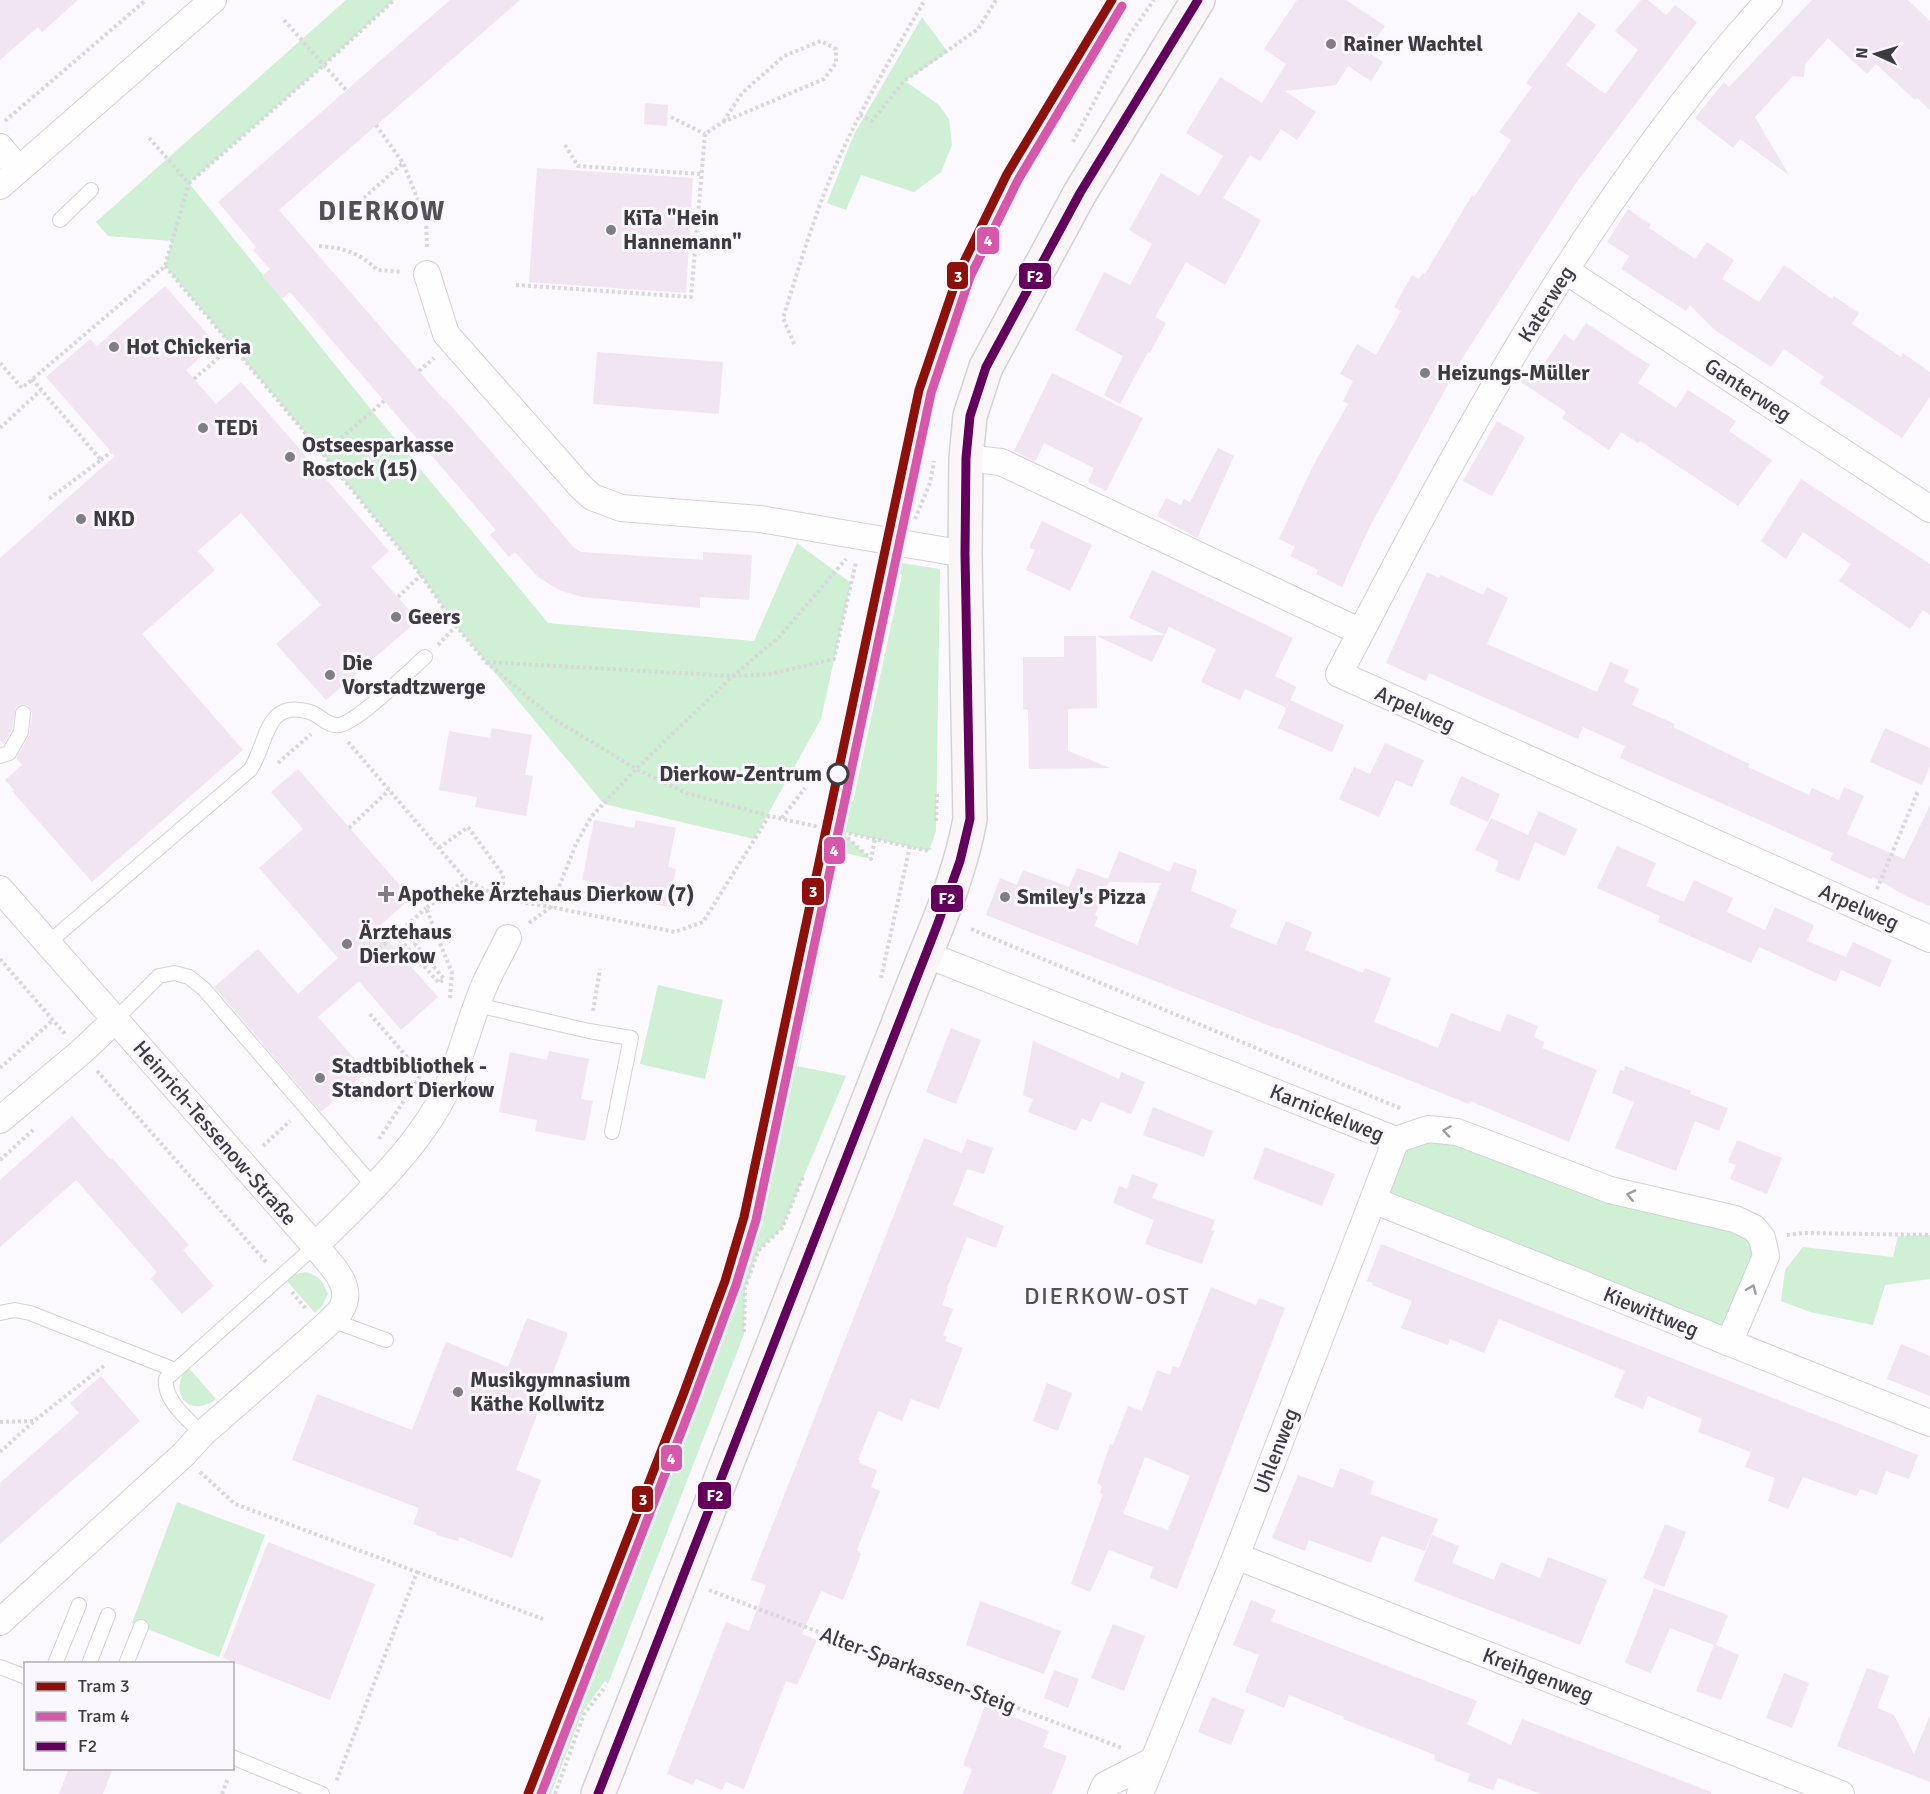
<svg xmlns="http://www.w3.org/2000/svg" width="1930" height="1794" font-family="Signika,sans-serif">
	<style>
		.green { fill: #cff0d5 }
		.building { fill: #f0e5f1; fill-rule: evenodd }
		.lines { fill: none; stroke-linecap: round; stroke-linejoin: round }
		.lane-casing { stroke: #d4d2d6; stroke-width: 16 }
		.street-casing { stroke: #d4d2d6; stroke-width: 28 }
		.secondary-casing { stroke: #d4d2d6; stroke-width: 36 }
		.path { stroke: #d8d7d9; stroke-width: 4; stroke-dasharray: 3 3; stroke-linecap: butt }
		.lane { stroke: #fefeff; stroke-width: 14 }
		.street { stroke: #fefeff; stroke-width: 26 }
		.secondary { stroke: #faf6f7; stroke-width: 33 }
		.bus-1-casing { stroke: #faf8fe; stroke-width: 14 }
		.bus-1 { stroke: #62005b; stroke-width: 9 }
		.tram-1-casing { stroke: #faf8fe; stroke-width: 14 }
		.tram-2-casing { stroke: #faf8fe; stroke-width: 14 }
		.tram-1 { stroke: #8d110a; stroke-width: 9 }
		.tram-2 { stroke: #d758ab; stroke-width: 9 }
		.oneway { stroke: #9e9ca0 }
		.poi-dot { fill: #807e82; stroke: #faf8fe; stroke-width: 2 }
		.stop-dot { fill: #faf8fe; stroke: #3d3b40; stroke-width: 3 }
		.labels { text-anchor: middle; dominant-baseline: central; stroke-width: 6; stroke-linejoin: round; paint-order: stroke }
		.poi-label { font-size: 21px; font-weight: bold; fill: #3d3b40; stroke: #faf8fe; text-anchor: start }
		.street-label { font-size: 21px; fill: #3d3b40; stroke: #faf8fe }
		.stop-label { font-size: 21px; font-weight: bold; fill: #3d3b40; stroke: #faf8fe; text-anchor: end }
		.quarter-label { font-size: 24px; letter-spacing: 1.5px; fill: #535059; stroke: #faf8fe }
		.district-label { font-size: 27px; font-weight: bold; letter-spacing: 1.5px; fill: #535059; stroke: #faf8fe }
		.line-badge { stroke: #faf8fe; stroke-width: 2 }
		.badge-label { font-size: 16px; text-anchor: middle; font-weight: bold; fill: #fff }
	</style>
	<rect width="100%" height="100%" fill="#fbf9fd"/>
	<path class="green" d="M346 0H394L324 65 189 183 373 412 548 623 754 641 797 543 851 583 821 719 754 839 604 804 456 626 421 575 323 454 165 266 172 241 108 236 96 222Z
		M922 17 948 52 905 81 939 105 949 119 952 145 941 172 914 192 861 175 846 210 827 203 854 134Z
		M901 563 940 569 936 831 929 851 840 831 871 859 841 852 797 1066 846 1076 782 1228 758 1251 745 1288 744 1334 608 1684 605 1681 582 1713 551 1794H528L725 1281 744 1217 828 827 839 830 848 801 853 802 902 575 898 573Z
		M658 985 723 1000 705 1079 640 1064Z
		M1428 1129 1762 1238 1729 1343 1373 1200 1396 1140Z
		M1930 1235V1279L1885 1285 1873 1325 1810 1312 1781 1301 1785 1270 1803 1247 1893 1257 1898 1236Z
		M306 1272C319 1276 323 1281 328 1294L322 1306 315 1313 286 1280 295 1274Z
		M188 1367 216 1399C191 1419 166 1394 188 1367Z
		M177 1502 265 1535 219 1657 132 1623Z"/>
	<path class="building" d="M0 0H78L42 32 38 27 0 60Z
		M450 0H520L279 210 444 400 445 399 537 504 573 547 581 552 703 560V552L752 555 749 600 700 597V608L582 597 559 590 538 577 515 552 509 557 490 535 496 530 290 292 282 299 262 276 270 269 253 250 256 247 218 202Z
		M1297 0H1346L1385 26 1367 51 1383 62 1371 81 1348 66 1336 85 1285 91 1316 112 1297 140 1281 129 1260 161 1250 155 1223 198 1261 220 1249 242 1225 285 1186 262 1155 317 1166 323 1150 353 1148 352 1120 404 1104 395 1123 356 1075 330 1104 272 1130 285 1152 244 1129 230 1161 173 1199 196 1223 156 1186 133 1220 77 1262 103 1286 64 1264 49Z
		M1641 0H1648L1666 15 1675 5 1697 22 1576 183 1466 352 1369 528 1342 587 1316 574 1318 570 1290 556 1295 547 1279 539 1314 464 1348 404 1343 401 1353 381 1340 374 1357 344 1376 355 1401 311 1394 307 1412 275 1419 279 1423 273 1425 274 1472 195 1474 197 1511 140 1499 132 1532 87 1526 83 1579 12 1596 25 1566 65 1605 94 1638 50 1615 31Z
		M1812 0H1908L1930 21V110L1917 98 1915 100 1876 64 1867 74 1828 38 1805 64 1804 77 1793 76 1755 117 1789 175 1740 139 1733 148 1695 118 1724 82 1729 87Z
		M645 103 668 105 667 126 644 124Z
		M537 168 693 178 686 293 529 282Z
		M1628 209 1651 225 1649 228 1695 259 1707 242 1734 260 1722 279 1759 302 1784 265 1832 299 1834 296 1859 313 1852 324 1901 357 1903 353 1930 372V397L1902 438 1819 383 1824 377 1784 349 1771 367 1715 330 1690 305 1686 311 1621 269 1629 256 1607 242Z
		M165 286 216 344 186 370 216 404 241 382 389 551 371 567 418 620 326 700 276 644 321 605 241 513 198 551 215 570 142 634 243 750 92 882 12 791 14 790 5 780 22 765 16 758 29 736 32 714 28 705H20L16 707 12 729 4 744 0 740V558L115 456 46 377 90 339 97 346Z
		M1586 323 1650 365 1638 383 1676 408 1688 390 1736 421 1729 431 1772 460 1738 506 1640 441 1638 443 1621 432 1609 450 1562 418 1566 412 1521 382 1532 364 1540 370 1564 334 1574 341Z
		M597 352 723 362 719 414 593 404Z
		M1052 373 1143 418 1106 491 1088 482 1094 468 1044 443 1035 462 1014 451Z
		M1497 421 1525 437 1492 496 1463 481Z
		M1218 448 1234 456 1197 538 1157 516 1166 498 1181 505 1184 499 1190 502Z
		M1801 479 1930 564V615L1923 610 1910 629 1839 581 1851 564 1803 532 1786 559 1761 541Z
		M1042 521 1092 545 1070 591 1026 570 1035 550 1029 548Z
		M1152 570 1293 638 1275 676 1296 687 1287 708 1245 689 1240 700 1201 682 1216 649 1169 627 1165 635 1129 618Z
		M1427 572 1439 578 1441 575 1483 595 1487 587 1508 598 1487 644 1597 692 1610 662 1629 670 1624 682 1639 689 1632 705 1675 724 1673 727 1749 764 1748 767 1809 795 1812 788 1839 800 1844 787 1864 796 1847 834 1904 859 1930 805V906L1908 897 1873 877 1871 879 1830 860 1833 853 1620 758 1625 746 1583 727 1578 739 1429 673 1426 681 1386 663Z
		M1165 635 1152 662 1097 636Z
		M1064 636H1096L1097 708 1068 709V751L1110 768 1029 769 1028 710 1023 709V657H1064Z
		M1290 700 1344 725 1332 752 1278 728Z
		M492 728 532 735 525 775 533 776 526 816 475 807 477 797 439 790 449 731 490 738Z
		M1885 728 1930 748V766L1922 785 1870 762Z
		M1385 743 1424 760 1412 787 1396 780 1379 817 1339 799 1354 767 1370 774Z
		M298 769 411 898 377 928 438 997 401 1030 359 981 318 1017 366 1072 321 1112 214 987 258 949 298 994 338 958 259 868 303 829 271 792Z
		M1461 776 1500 794 1488 822 1449 804Z
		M1539 811 1577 829 1565 856 1535 842 1519 881 1495 871 1499 861 1475 850 1491 818 1528 835Z
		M594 820 634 828 636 820 676 828 668 867 676 869 669 907 628 899 630 890 582 880Z
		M1617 846 1656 863 1646 886 1684 902 1694 880 1733 898 1727 912 1765 930 1775 907 1814 925 1807 941 1846 957 1853 942 1892 960 1880 987 1841 970 1836 982 1759 947 1751 963 1658 922 1660 916 1597 888Z
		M1119 851 1170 872 1174 862 1197 870 1191 891 1237 910 1230 927 1276 945 1286 921 1312 932 1305 950 1363 973 1365 968 1391 978 1374 1022 1438 1048 1451 1013 1500 1032 1507 1014 1538 1026 1534 1037 1544 1042 1542 1048 1597 1070 1569 1142 1470 1101 1469 1104 1279 1028 1278 1029 986 915 1000 878 1017 885 1023 870 1069 887 1077 868 1108 879ZM1109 882 1161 883 1137 945 1094 926 1098 917 1095 915Z
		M951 1028 981 1040 956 1104 926 1092Z
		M1033 1041 1119 1079 1121 1072 1145 1082 1131 1114 1101 1102 1091 1122 1082 1118 1076 1131 1028 1112 1033 1099 1023 1095Z
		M549 1051 589 1059 581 1099 593 1101 585 1141 535 1131 537 1120 499 1112 510 1052 547 1060Z
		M1625 1066 1691 1091 1690 1094 1728 1108 1719 1131 1695 1121 1676 1171 1615 1148 1634 1102 1612 1093 1620 1070 1624 1071Z
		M1153 1107 1213 1131 1204 1157 1143 1135Z
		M72 1116 110 1159 112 1158 189 1245 183 1250 214 1286 182 1314 151 1279 157 1272 76 1180 0 1247V1180Z
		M924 1138 962 1153 967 1139 993 1148 984 1174 967 1169 953 1205 1004 1226 996 1248 967 1237 947 1288H948L942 1305 953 1309 943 1335 947 1337 945 1341 963 1348 939 1409 911 1399 902 1421 878 1411 858 1460H860L859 1463 877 1470 871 1487 880 1491 857 1550 861 1554 843 1600 821 1591 802 1634 817 1640 797 1685 786 1681 744 1789 726 1782 722 1790 696 1779 693 1785 667 1774 726 1622 749 1631 766 1585 751 1580Z
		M1737 1140 1782 1158 1767 1194 1730 1179 1736 1165 1728 1162Z
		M1265 1147 1335 1174 1322 1206 1253 1179Z
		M1132 1174 1158 1184 1152 1198 1215 1220 1211 1230 1214 1231 1202 1264 1145 1244 1154 1220 1113 1203 1119 1186 1127 1189Z
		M1381 1244 1918 1455 1909 1479 1886 1471 1877 1495 1860 1489 1857 1496 1803 1477 1788 1509 1768 1501 1775 1478 1745 1467 1751 1452 1698 1432 1702 1419 1648 1396 1643 1409 1614 1397 1625 1371 1499 1319 1484 1353 1450 1339 1448 1345 1401 1328 1412 1301 1372 1285 1373 1283 1367 1281Z
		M1211 1287 1256 1305 1259 1298 1285 1308 1177 1589 1150 1578 1153 1567 1109 1550 1090 1592 1071 1584 1103 1494 1100 1493 1102 1486 1097 1483 1110 1444 1113 1445 1128 1406 1142 1411 1157 1370 1170 1375 1173 1366 1179 1368ZM1145 1457 1190 1476 1168 1530 1123 1514Z
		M527 1318 568 1333 516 1470 541 1480 512 1558 459 1537 458 1541 436 1535 437 1533 413 1524 419 1508 292 1460 317 1394 412 1430 446 1342 508 1367Z
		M1901 1344 1930 1356V1396L1887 1379Z
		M101 1376 140 1421 0 1544V1483L79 1413 70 1403Z
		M1047 1383 1072 1393 1058 1431 1033 1421Z
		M1340 1468 1374 1481 1370 1494 1438 1519 1425 1551 1381 1536 1371 1563 1309 1540 1305 1551 1272 1538 1298 1475 1333 1488Z
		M1665 1524 1686 1532 1664 1587 1643 1578Z
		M1432 1535 1459 1546 1452 1563 1494 1580 1501 1562 1540 1578 1548 1557 1607 1580 1580 1645 1414 1581Z
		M268 1542 375 1584 330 1700 223 1658Z
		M1654 1588 1728 1615 1716 1645 1739 1655 1721 1700 1696 1691 1714 1645 1670 1628 1651 1673 1625 1663Z
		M1251 1600 1276 1610 1271 1621 1477 1701 1467 1724 1511 1745 1522 1719 1711 1792V1794H1541L1498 1778 1493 1790 1467 1781 1470 1774 1434 1760 1435 1755 1343 1719 1344 1717 1289 1695 1284 1708 1245 1692 1259 1655 1233 1645Z
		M980 1601 1061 1631 1044 1674 966 1645Z
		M1113 1624 1145 1636 1124 1691 1091 1678Z
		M1867 1668 1889 1676 1877 1708 1894 1715 1914 1754 1930 1715V1782L1837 1746Z
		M1054 1670 1079 1679 1068 1708 1044 1698Z
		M1784 1673 1809 1683 1792 1728 1766 1718Z
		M1212 1697 1245 1710 1231 1745 1198 1732Z
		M985 1706 1049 1731 1043 1747 1067 1756 1052 1794H963L972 1769 963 1765Z
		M69 1768H113L103 1794H59Z"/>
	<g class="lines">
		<defs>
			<path id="lane" d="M60 220 91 190
				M0 756 9 753 21 732 23 713
				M48 943 250 770C268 744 264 698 310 712 320 715 328 727 339 725 358 722 408 672 425 657
				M477 1005 589 1031 631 1038 612 1132
				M115 1020 159 976 174 973 189 977 204 989 374 1187
				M0 1313 15 1310 30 1313 175 1370
				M331 1320 386 1340
				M202 1434C189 1420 163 1400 166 1379L315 1246
				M55 1664 79 1605
				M89 1664 108 1615
				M126 1664 141 1627
				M0 1667 26 1677
				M232 1757 322 1794"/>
			<path id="street" d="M0 147 18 169
				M0 186 213 0
				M1566 271 1930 509
				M427 274 446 334 581 487 592 497 621 508 760 519 965 554
				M966 458 1001 462 1361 632 1339 674 1930 939
				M1361 632C1474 413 1602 184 1769 0
				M0 889 315 1246C329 1263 357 1287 340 1311 335 1317 328 1323 323 1328L202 1434 184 1454 0 1622
				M925 954 1396 1140 1428 1129 1457 1132 1610 1190 1735 1219 1754 1228 1762 1238 1766 1256 1729 1343
				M0 1120 81 1052 115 1020
				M1373 1200 1930 1423
				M315 1246C359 1202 408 1158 439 1104 460 1066 468 1023 485 984 492 968 501 953 508 938
				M1236 1556 1841 1794
				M1101 1794 1105 1785 1154 1760
				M1140 1794 1236 1556 1396 1140"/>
			<path id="secondary" d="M598 1794 914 983C935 930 960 876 970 819L965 554 966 458 970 416 986 367 1080 193 1198 0"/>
		</defs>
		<use href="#lane" class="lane-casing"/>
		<use href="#street" class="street-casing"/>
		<use href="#secondary" class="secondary-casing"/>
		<path class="path" d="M284 20 346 90
			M860 115 872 121 904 81 978 29 996 0
			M671 117 705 134
			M5 121 146 0
			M376 125 403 163 426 220 427 249
			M149 138 189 183 324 65 394 0
			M1073 142 1130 34 1154 0
			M565 145 578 166 701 174
			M346 214 403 163
			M319 246C343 248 359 252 377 270L402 272
			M165 266 323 454 421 575 456 626 486 662 554 719 636 769 686 793 769 816 929 851 930 848
			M516 285 691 297 705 134 723 122 824 79 836 63V49L821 41 784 56 742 93 723 122
			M794 344 783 318C800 264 816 209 839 158 864 103 894 52 925 0
			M0 363 22 388 165 266 189 183
			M419 371 434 358
			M32 379 101 460 49 499
			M194 379 232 346
			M0 428 41 390
			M323 454 384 401
			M101 460 111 452
			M915 519 930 483 934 461
			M398 597 421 575
			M438 645 456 626
			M487 662 733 676 770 674 834 659 856 562
			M348 742 466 880 503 899 551 907 576 844 591 817 636 769 733 676 779 637 846 559
			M278 763 311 734
			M848 801 839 830 871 859 875 839
			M782 818 805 788
			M936 821 937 793
			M349 828 389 790
			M439 848 468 827 503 875V899
			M1877 889 1918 791
			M529 923 551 907 675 932 703 922 769 816
			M971 929 1402 1109
			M396 935 439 983 444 979 415 944 420 939 407 925
			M374 952 396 935 426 908
			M0 959 65 1034
			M881 978 910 846
			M450 998 452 973 426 908 466 880
			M593 1011 600 969
			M370 1014 413 1064 424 1073
			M0 1068 53 1020
			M97 1071 267 1263
			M379 1139 424 1070
			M263 1146 290 1121
			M0 1160 33 1130
			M1787 1235 1804 1233 1930 1235
			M292 1292 306 1309
			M744 1332 745 1288 758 1251 782 1228 803 1177
			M0 1422 34 1421 105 1365
			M0 1452 33 1422
			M200 1472 235 1504 417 1572 336 1782
			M417 1572 543 1619
			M709 1590 1122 1748
			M222 1794 228 1778
			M555 1794 584 1714 606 1686"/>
		<use href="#lane" class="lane"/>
		<use href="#street" class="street"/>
		<use href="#secondary" class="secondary"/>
		<defs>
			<path id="bus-1" d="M598 1794 938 923 960 861 970 819 965 554 966 458 970 416 986 367 1080 193 1198 0"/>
		</defs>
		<use href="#bus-1" class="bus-1-casing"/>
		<use href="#bus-1" class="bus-1"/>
		<defs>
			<path id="tram-1" d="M528 1794 683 1395 725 1281 744 1217 919 390 959 272 1007 174 1112 0"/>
			<path id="tram-2" d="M541 1794 694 1399 736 1285 756 1220 931 393 970 277 1018 180 1122 6"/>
		</defs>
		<use href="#tram-1" class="tram-1-casing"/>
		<use href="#tram-2" class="tram-2-casing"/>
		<use href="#tram-1" class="tram-1"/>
		<use href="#tram-2" class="tram-2"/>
	</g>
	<defs><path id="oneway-chevron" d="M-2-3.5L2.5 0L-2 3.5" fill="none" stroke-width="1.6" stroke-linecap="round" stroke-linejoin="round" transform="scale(1.5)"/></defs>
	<g class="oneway">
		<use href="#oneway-chevron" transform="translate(1447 1131) rotate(-172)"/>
		<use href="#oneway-chevron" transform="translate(1631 1195) rotate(-167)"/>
		<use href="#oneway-chevron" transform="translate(1752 1289) rotate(-67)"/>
	</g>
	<g class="poi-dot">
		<circle cx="1331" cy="44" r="6"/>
		<circle cx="611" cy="230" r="6"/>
		<circle cx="114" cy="347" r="6"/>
		<circle cx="1425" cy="373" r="6"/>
		<circle cx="203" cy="428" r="6"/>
		<circle cx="290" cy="457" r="6"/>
		<circle cx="81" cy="519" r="6"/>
		<circle cx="396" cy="617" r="6"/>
		<circle cx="330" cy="675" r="6"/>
		<path d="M383 885h6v6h6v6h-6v6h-6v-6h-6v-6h6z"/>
		<circle cx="1005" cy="897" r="6"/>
		<circle cx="347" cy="944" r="6"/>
		<circle cx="320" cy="1078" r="6"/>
		<circle cx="458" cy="1392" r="6"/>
	</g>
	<circle class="stop-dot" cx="838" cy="774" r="10"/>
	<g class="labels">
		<g class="poi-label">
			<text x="1343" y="44">Rainer Wachtel</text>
			<text x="623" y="218">KiTa "Hein<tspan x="623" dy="24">Hannemann"</tspan></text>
			<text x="126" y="347">Hot Chickeria</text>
			<text x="1437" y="373">Heizungs-Müller</text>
			<text x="215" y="428">TEDi</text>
			<text x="302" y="445">Ostseesparkasse<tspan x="302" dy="24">Rostock (15)</tspan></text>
			<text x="93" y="519">NKD</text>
			<text x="408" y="617">Geers</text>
			<text x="342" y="663">Die<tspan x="342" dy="24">Vorstadtzwerge</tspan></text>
			<text x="398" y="894">Apotheke Ärztehaus Dierkow (7)</text>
			<text x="1017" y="897">Smiley's Pizza</text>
			<text x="359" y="932">Ärztehaus<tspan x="359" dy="24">Dierkow</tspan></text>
			<text x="332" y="1066">Stadtbibliothek -<tspan x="332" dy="24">Standort Dierkow</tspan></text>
			<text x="470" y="1380">Musikgymnasium<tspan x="470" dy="24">Käthe Kollwitz</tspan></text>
		</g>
		<g class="street-label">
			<text transform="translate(1546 304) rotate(-58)">Katerweg</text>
			<text transform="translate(1748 390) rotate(33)">Ganterweg</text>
			<text transform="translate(1415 709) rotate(24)">Arpelweg</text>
			<text transform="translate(1859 907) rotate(24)">Arpelweg</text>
			<text transform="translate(1327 1113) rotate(22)">Karnickelweg</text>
			<text transform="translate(215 1133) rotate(49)">Heinrich-Tessenow-Straße</text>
			<text transform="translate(1651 1312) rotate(22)">Kiewittweg</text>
			<text transform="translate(1276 1451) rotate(-69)">Uhlenweg</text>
			<text transform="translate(918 1670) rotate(21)">Alter-Sparkassen-Steig</text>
			<text transform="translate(1538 1675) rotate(21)">Kreihgenweg</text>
		</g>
		<g class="stop-label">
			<text x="822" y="774">Dierkow-Zentrum</text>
		</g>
		<g class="quarter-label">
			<text x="1107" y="1296">DIERKOW-OST</text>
		</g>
		<g class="district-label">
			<text x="382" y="211">DIERKOW</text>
		</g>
	</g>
	<g class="line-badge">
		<rect x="976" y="226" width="24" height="29" rx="6" fill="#d758ab"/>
		<rect x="946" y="261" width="23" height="29" rx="6" fill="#8d110a"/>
		<rect x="1018" y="262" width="34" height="28" rx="6" fill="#62005b"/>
		<rect x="823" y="836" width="23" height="29" rx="6" fill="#d758ab"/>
		<rect x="801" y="877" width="24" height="29" rx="6" fill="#8d110a"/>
		<rect x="930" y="884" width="34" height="29" rx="6" fill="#62005b"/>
		<rect x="660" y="1444" width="23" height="28" rx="6" fill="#d758ab"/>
		<rect x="697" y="1481" width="35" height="29" rx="6" fill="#62005b"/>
		<rect x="631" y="1485" width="23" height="28" rx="6" fill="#8d110a"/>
	</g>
	<g class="badge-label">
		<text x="988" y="246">4</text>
		<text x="958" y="282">3</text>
		<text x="1035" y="282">F2</text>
		<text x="834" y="856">4</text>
		<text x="813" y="897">3</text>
		<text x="947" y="904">F2</text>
		<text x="671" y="1464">4</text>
		<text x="715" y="1501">F2</text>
		<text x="643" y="1505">3</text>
	</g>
	<rect x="24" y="1662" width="210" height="108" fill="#faf8fe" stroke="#aeacb2" stroke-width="1.5"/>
	<rect x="36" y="1682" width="30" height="9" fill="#8d110a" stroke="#aeacb2" stroke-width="1.5"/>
	<text x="78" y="1692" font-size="18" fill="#3d3b40">Tram 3</text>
	<rect x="36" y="1712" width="30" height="9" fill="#d758ab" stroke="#aeacb2" stroke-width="1.5"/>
	<text x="78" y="1722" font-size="18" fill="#3d3b40">Tram 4</text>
	<rect x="36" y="1742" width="30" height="9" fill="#62005b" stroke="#aeacb2" stroke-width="1.5"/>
	<text x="78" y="1752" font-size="18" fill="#3d3b40">F2</text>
	<g transform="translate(1876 54) rotate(274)" stroke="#faf8fe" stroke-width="4.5" paint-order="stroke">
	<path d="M0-4.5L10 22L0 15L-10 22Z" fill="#3d3b40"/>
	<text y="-9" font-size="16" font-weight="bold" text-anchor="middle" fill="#3d3b40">N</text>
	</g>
</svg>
